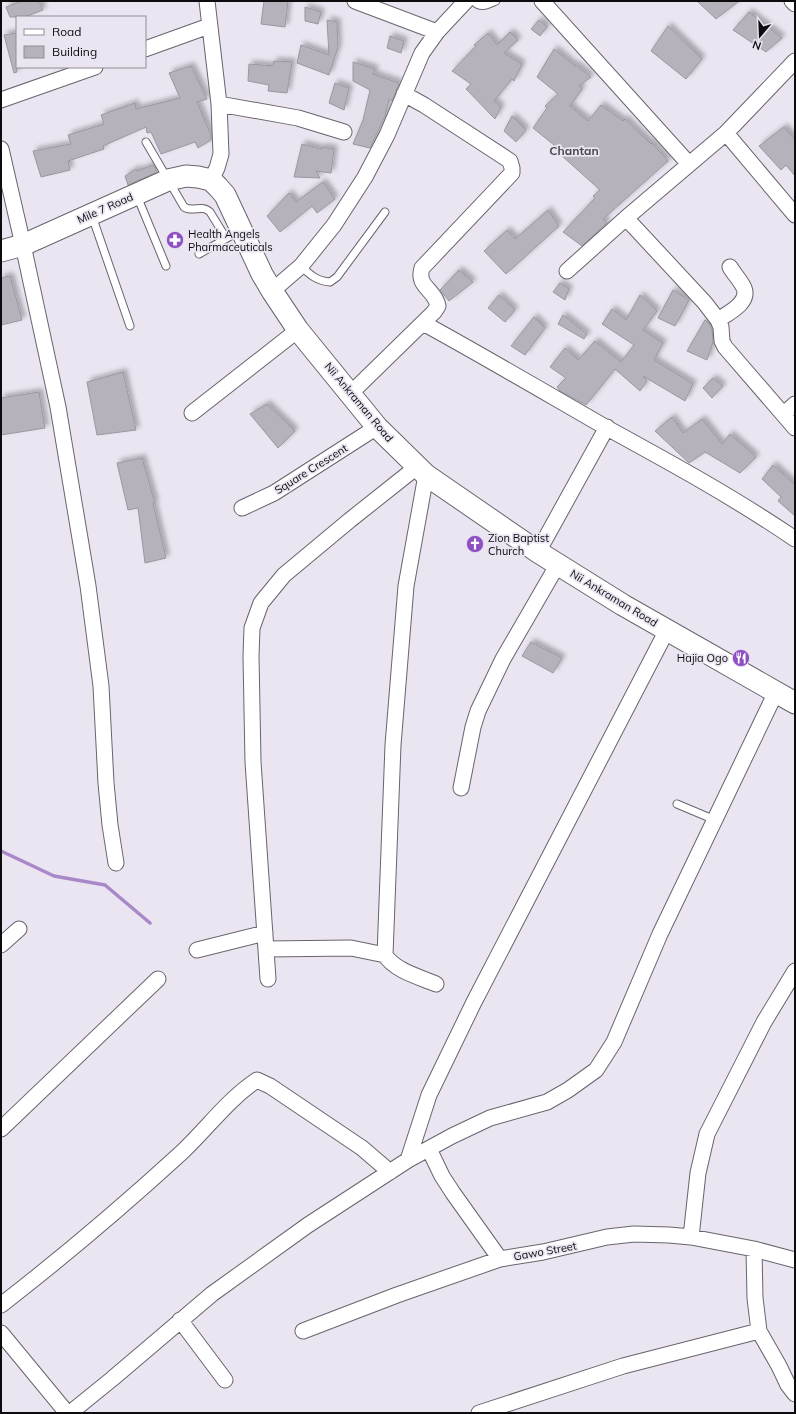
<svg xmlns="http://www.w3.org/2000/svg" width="796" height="1414" font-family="Mulish,sans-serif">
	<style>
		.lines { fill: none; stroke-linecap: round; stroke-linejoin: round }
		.stream { stroke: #a888c8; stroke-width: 3.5 }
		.building { fill: #b6b2bc; stroke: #9b97a0; filter: url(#shadow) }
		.lane-casing { stroke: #68646d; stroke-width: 9 }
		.street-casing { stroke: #68646d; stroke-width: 17 }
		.secondary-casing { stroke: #68646d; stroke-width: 23 }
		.lane { stroke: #fff; stroke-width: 7 }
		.street { stroke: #fff; stroke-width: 15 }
		.secondary { stroke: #fff; stroke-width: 21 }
		.labels { text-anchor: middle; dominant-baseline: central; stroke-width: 3.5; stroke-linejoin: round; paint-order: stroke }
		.street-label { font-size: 11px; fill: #0d0b0e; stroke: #eae5f0 }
		.poi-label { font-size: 11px; fill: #0d0b0e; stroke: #eae5f0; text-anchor: start }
		.neighbourhood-label { font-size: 12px; font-weight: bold; fill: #4d4952; stroke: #eae5f0 }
	</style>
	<defs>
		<filter id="shadow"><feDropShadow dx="3.5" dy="-3.5" stdDeviation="2" flood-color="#0004"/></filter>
	</defs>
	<rect width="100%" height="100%" fill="#eae5f0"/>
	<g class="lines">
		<path class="stream" d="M1 851 54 876 105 885 150 923"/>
	</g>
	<path class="building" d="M22 1H39L43 10 25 17H10L6 7Z
		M264 1H288L285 27 261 24Z
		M697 1H739L716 19Z
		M305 7 321 12 318 24 305 21Z
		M749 12 782 38 766 52 733 30Z
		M327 20 337 22 338 47 329 75 297 63 301 45 329 55Z
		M539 20 547 27 540 36 531 29Z
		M668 26 702 59 686 79 651 51Z
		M510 32 518 40 504 53 522 64 514 81 512 79 494 101 501 107 495 119 466 89 471 84 452 71 476 46 474 45 488 33 497 45Z
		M17 33V72L14 73 4 35Z
		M390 36 404 41 401 53 387 48Z
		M554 49 575 66 576 65 591 77 579 86 582 89 570 106 588 121 601 105 623 121 625 119 651 144 652 143 668 161 603 219 607 223 582 246 563 232 595 198 593 196 600 190 552 147 554 145 533 128 547 108 545 106 558 94 537 77Z
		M274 61 292 62 287 93 268 91 269 85 248 81 249 64 273 66Z
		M353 62 375 69 373 74 399 83 392 101 389 99 385 116 370 148 353 144 363 120 370 90 353 81Z
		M191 66 207 99 197 102 211 135V140L198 148 195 142 161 154 151 132 147 133 146 127 103 146 104 149 68 161 70 170 41 177 33 151 71 144 68 135 104 124 101 115 135 103 136 109 180 98 169 73Z
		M335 83 349 88 344 110 329 103Z
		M512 116 526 130 516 142 504 131Z
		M784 127 795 140V176L786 165 781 170 759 146Z
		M302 144 322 149V147L334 149 331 173 316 171 320 178 294 177Z
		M153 165 157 172 128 185 125 176 136 169 137 171Z
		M323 182 335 199 317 213 312 206 280 232 267 216 289 193 296 202Z
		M548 210 559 226 506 274 484 251 507 230 515 239Z
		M459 270 473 282 449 301 440 290Z
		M10 276 22 320 1 325V278Z
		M560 283 569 289 565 300 553 292Z
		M673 290 689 300 675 326 658 318Z
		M499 295 515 310 505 322 488 308Z
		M640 295 657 311 643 330 663 343 654 360 693 384 685 401 643 376 647 381 640 391 615 369 586 405 560 391 557 387 566 378 550 367 565 348 578 360 595 341 621 362 634 345 602 324 612 309 626 320Z
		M563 315 587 334 584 339 558 324Z
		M534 317 545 328 525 355 511 346Z
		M705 320 710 325 712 329 713 342 707 360 687 351Z
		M123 372 136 430 97 435 87 382Z
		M713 378 723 386 712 398 703 388Z
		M39 392 45 428 1 435V398Z
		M267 404 295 431 278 448 250 414Z
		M672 417 683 433 702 419 722 444 730 434 756 457 740 473 705 452 689 463 655 431Z
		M142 458 155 503H153L166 558 145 563 138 508 128 510 117 463Z
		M773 465 795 485V516L778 501 781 497 762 479Z
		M531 642 562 658 553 673 522 656Z"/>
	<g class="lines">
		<defs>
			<path id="lane" d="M473 1C481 9 487 5 496 1
				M146 142 184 207C193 213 202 204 210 212L226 238
				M137 196 166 266
				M92 216 130 326
				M199 254 241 230
				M301 266C310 275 317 281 330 282L337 277 385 212
				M677 804 715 820"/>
			<path id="street" d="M207 1 219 104 221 154 217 168 211 180
				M355 1 437 32
				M542 1 689 164
				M792 1 795 4
				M145 49 209 26
				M1 100 95 67
				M219 104 298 118 344 132
				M726 133 795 215
				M1 149 23 245 58 407 88 586 101 686 106 783 110 825 116 863
				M626 218 705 303 718 320 721 327 722 341 725 347 795 428
				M567 271 626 218 726 133 795 61
				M272 291 301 266 334 225 365 177 387 135 422 53 437 32 466 1
				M718 320C728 313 750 303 744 288 741 281 734 274 730 267
				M423 323C485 357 546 393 607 428 671 463 735 498 795 539
				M351 393 434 312 438 306C435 289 416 287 422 268L512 173V168L510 161 424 105 404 94
				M192 413 298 330
				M784 414 795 404
				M426 475 406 586 393 745 385 955C395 971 420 977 436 984
				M242 508 274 493 377 427
				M538 552 607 427
				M667 630 474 1002 429 1095 408 1160 452 1136 490 1118 547 1102 568 1090 596 1070 614 1042 660 934 776 692
				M461 788 473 727 478 711 503 659 558 564
				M1 945 19 929
				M266 949 351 948 385 955
				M197 950 265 933
				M268 979 253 762 251 656 252 628 261 603 284 575 350 520 418 466
				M1 1129 158 979
				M429 1149 442 1176 453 1193 500 1259
				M691 1237 698 1173 707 1134 764 1022 795 971
				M754 1249 755 1298 759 1331 779 1366 788 1385 795 1394
				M1 1305C63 1257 122 1207 180 1154 206 1130 227 1100 257 1080L270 1086 362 1148 390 1172
				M180 1320 225 1380
				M303 1331 397 1295 500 1259 543 1252 607 1237 634 1234 669 1235 691 1237 754 1249 795 1260
				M1 1333 67 1413
				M70 1413 112 1379 212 1294 308 1225 408 1160
				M479 1413 623 1366 759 1331"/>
			<path id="secondary" d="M1 251 23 245 168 180 186 176 198 177 211 180 218 187 225 195 262 274 272 291 298 330 377 427 426 475 538 552 623 605 795 703"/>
		</defs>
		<use href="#lane" class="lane-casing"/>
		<use href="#street" class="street-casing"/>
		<use href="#secondary" class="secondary-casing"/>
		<use href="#lane" class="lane"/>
		<use href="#street" class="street"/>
		<use href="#secondary" class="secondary"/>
	</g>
	<defs>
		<symbol id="pharmacy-disc" viewBox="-11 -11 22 22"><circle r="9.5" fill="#8e4fc4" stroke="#eae5f0"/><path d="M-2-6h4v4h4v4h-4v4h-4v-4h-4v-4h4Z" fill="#fff"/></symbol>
		<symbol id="church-disc" viewBox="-11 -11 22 22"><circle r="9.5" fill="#8e4fc4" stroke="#eae5f0"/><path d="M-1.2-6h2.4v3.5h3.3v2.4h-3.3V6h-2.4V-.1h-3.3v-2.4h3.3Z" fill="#fff"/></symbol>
		<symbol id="restaurant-disc" viewBox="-11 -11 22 22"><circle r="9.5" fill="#8e4fc4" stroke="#eae5f0"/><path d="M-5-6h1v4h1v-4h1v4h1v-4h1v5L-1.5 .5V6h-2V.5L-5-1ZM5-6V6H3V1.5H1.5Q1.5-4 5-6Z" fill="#fff"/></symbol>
	</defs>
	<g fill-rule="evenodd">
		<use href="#pharmacy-disc" x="165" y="230" width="20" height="20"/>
		<use href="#church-disc" x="465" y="534" width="20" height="20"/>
		<use href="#restaurant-disc" x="731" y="648" width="20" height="20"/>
	</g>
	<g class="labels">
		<g class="street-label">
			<text transform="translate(105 208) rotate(-24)">Mile 7 Road</text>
			<text transform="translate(359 402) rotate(50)">Nii Ankraman Road</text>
			<text transform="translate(311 469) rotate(-32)">Square Crescent</text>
			<text transform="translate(614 598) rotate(31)">Nii Ankraman Road</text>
			<text transform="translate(545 1251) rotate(-10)">Gawo Street</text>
		</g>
		<g class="poi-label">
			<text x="188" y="234">Health Angels<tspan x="188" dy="13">Pharmaceuticals</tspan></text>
			<text x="488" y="538">Zion Baptist<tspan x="488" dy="13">Church</tspan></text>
			<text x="728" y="658" text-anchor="end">Hajia Ogo</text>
		</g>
		<g class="neighbourhood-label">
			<text x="574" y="150">Chantan</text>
		</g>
	</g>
	<rect width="796" height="1414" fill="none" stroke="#0d0b0e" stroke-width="4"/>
	<rect x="16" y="16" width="130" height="52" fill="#eae5f0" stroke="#928e96"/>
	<rect x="24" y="29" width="20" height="6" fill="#ffffff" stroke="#928e96"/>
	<text x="52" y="36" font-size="12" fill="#0d0b0e">Road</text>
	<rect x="24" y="46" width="20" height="12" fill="#b6b2bc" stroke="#928e96"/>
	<text x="52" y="56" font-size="12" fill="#0d0b0e">Building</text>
	<g transform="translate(760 36) rotate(199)" stroke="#eae5f0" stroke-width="3" paint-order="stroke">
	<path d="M0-3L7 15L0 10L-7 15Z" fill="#0d0b0e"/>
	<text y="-6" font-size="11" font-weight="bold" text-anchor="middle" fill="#0d0b0e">N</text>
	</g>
</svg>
